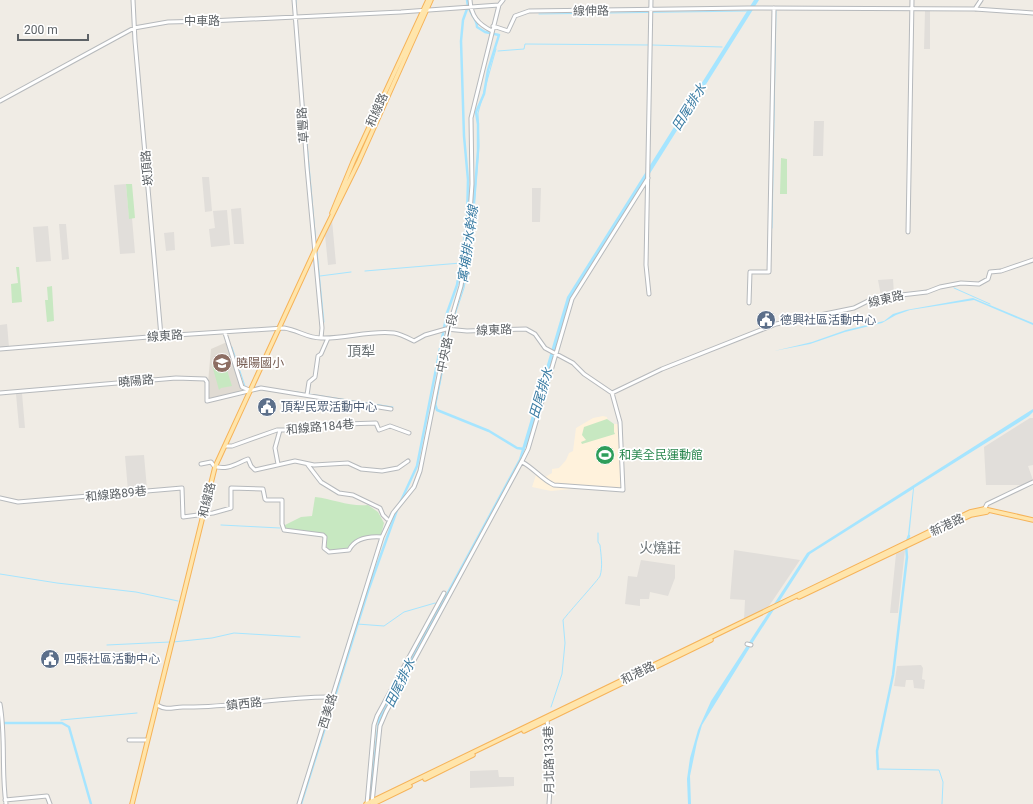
<svg xmlns="http://www.w3.org/2000/svg" width="1033" height="804" font-family="Roboto,'Noto Sans TC',sans-serif">
	<style>
		.commercial { fill: #fff2dc }
		.industrial { fill: #e1deda }
		.education { fill: #e0dbd3 }
		.green { fill: #c7e8c1 }
		.water { fill: #a6e5ff }
		.lines { fill: none; stroke-linecap: round; stroke-linejoin: round }
		.stream { stroke: #a6e5ff; stroke-width: 1 }
		.canal { stroke: #a6e5ff; stroke-width: 2.5 }
		.river { stroke: #a6e5ff; stroke-width: 4 }
		.minor-casing { stroke: #b6b9bc; stroke-width: 5 }
		.major-casing { stroke: #f6b359; stroke-width: 5.5 }
		.minor { stroke: #fff; stroke-width: 3 }
		.major { stroke: #ffe5ab; stroke-width: 3.5 }
		.labels { text-anchor: middle; dominant-baseline: central; stroke-width: 3.5; stroke-linejoin: round; paint-order: stroke }
		.street-label { font-size: 12px; fill: #5d6266; stroke: #fff }
		.service-label { font-size: 12px; fill: #4e5e75; stroke: #fff; text-anchor: start }
		.education-label { font-size: 12px; fill: #785e54; stroke: #fff; text-anchor: start }
		.leisure-label { font-size: 12px; fill: #27864d; stroke: #fff; text-anchor: start }
		.water-label { font-size: 13px; font-style: italic; fill: #3a7ca3; stroke: #fff }
		.quarter-label { font-size: 14px; fill: #6e7578; stroke: #fff }
	</style>
	<rect width="100%" height="100%" fill="#f0ece5"/>
	<path class="commercial" d="M603 416 607 417 609 424H618L622 489 592 487 551 491 532 487 536 475 545 477 552 473V469L559 468 566 460 569 453 573 451 576 428 593 418Z"/>
	<path class="industrial" d="M925 11H930V49H924Z
		M814 121H824L823 156H813Z
		M202 177H209L212 211 205 212Z
		M126 184 129 218H132L135 253 120 254 114 185Z
		M532 188H541L540 222H532Z
		M241 208 244 244H234L231 209Z
		M227 210 230 245 211 247 209 229 215 228 213 211Z
		M332 220 336 264 328 265 325 235Z
		M59 224H66L69 259 62 260Z
		M48 226 51 261 36 262 33 227Z
		M174 232 175 250 166 251 164 233Z
		M893 279 894 294 881 296 878 280Z
		M7 324 9 347 0 348V325Z
		M22 393 25 428H19L16 394Z
		M1030 418H1033V465L1028 466 1033 480 1024 485H986L984 447Z
		M144 455 147 489 128 491 125 456Z
		M734 550 800 560 767 609 744 620 745 600 730 599Z
		M905 550 898 613H890L896 554Z
		M641 560 675 565V578L668 596 650 592 649 599H640V606L625 604 628 576 637 577Z
		M921 665 923 668 922 679 925 680 924 689 914 688 913 680H906L905 687 894 686 897 666Z
		M498 770 499 777H514V786L470 788V771Z"/>
	<path class="education" d="M227 342 244 391 208 399 207 394 211 349Z"/>
	<path class="green" d="M781 158 787 159V194H780Z
		M126 184H132L135 218 129 219Z
		M16 267H19L22 302 12 303 11 284 18 283Z
		M52 286 54 321 47 322 45 300H48L47 287Z
		M222 354 232 386 221 388 219 390 212 365 215 360 221 359 220 355Z
		M607 419 614 424V432L615 434 582 444 581 442 586 440 582 435 584 427Z
		M315 497C333 499 350 507 368 505L378 512 384 523 381 535C368 536 353 536 348 550L331 551 326 549 327 540 325 535 285 529 283 526 301 517 312 516Z"/>
	<path class="water" d="M754 0H759L571 299 522 458 379 724 372 796 369 797 378 719 519 459 567 297Z
		M973 298 1033 323V325L974 300 910 310 896 315 882 323 845 332 810 344 774 351 812 342 846 330 884 321 893 314 906 310Z
		M1033 409V412L1029 416 914 488 909 539 906 540 908 535 913 489 810 554 755 639 702 725 697 742 690 776 691 804H688L687 779 690 758 698 730 711 701 807 553Z"/>
	<g class="lines">
		<path class="stream" d="M296 0V7
			M539 14 748 11
			M652 45 722 47
			M498 51 524 49 525 44 649 45
			M299 52 316 244
			M772 228 776 11
			M317 251 324 322
			M365 271 461 263
			M320 276 351 272
			M954 288 990 304
			M232 347 245 386
			M297 392 306 394
			M309 394 393 407
			M436 404 452 324 464 288 470 256 479 146 478 113 496 49
			M221 525 280 528
			M0 574 57 583 136 592 178 601
			M357 624 384 626 404 612 435 603 437 604
			M173 642 212 638 234 633 300 637
			M107 645 170 642
			M551 707 562 674 565 643 563 620C568 613 599 579 600 576 603 567 601 555 600 545L598 542V533
			M61 720 137 713
			M878 769 939 770 943 782 942 804"/>
		<path class="canal" d="M459 297 463 285 472 228 478 151V124L476 112 484 94 488 70 499 35 485 32 477 27C477 17 468 14 467 0
			M449 333 435 404 437 410 489 431 517 448 524 449
			M400 503 417 466 447 313 457 285 463 249 467 222 468 180 464 136 461 41 463 20 467 9
			M0 723H62L69 727 91 804
			M878 769 877 751 893 675 907 557 906 546 909 536
			M301 804 368 591 397 510"/>
		<path class="river" d="M526 445 535 419"/>
		<defs>
			<path id="minor" d="M133 0 135 41 161 336
				M294 0 307 167 322 328 321 338
				M470 0C471 16 478 24 492 31
				M975 9 981 0
				M493 26 508 31 515 16 529 11 748 8 975 9 1033 13
				M0 101 134 28 168 22 209 21 401 12 499 5
				M908 232 912 0
				M649 294 646 265 651 0
				M749 303 750 272H769L774 8
				M225 333 242 387 249 390
				M0 349 161 336 284 328C298 330 307 338 321 338 345 339 370 330 394 333 401 334 408 338 414 341L425 335 446 329 467 331 526 329 535 334 545 348 573 363 584 374 612 393 662 369 776 324 854 308 872 299 884 297 927 292 940 287 961 283 979 284 988 279 990 272 1001 271 1033 260
				M0 393 176 378 205 379 207 382V401L261 388 391 409
				M307 395 309 382 315 377 318 356 321 354 328 338
				M225 446H232L277 430H292L314 425 376 423 379 430 390 426 409 433
				M522 462C534 468 542 480 554 485L623 490 620 422 612 393
				M201 464 211 462 214 466C227 471 237 463 248 459L251 466 255 470 295 461 314 465 348 463 361 469 382 471 398 468 408 461
				M278 464 275 448 280 430
				M308 465 321 482 339 493 353 495 380 508 383 515 387 519
				M0 498 18 502 182 488 183 517 213 513 231 508V488L263 489 265 499 266 500H282V524L284 530 323 535 325 537 324 548 329 552 349 550C355 538 368 536 382 537
				M984 510 987 504 1033 482
				M747 644 751 645
				M0 704C6 737 1 771 6 804
				M157 705C167 711 173 707 183 707 233 708 283 696 333 697
				M547 719 551 775 549 804
				M129 740H147
				M5 800 47 796 50 804
				M372 803 380 726 386 712 523 459 528 449 572 299 648 178
				M299 804 382 537 393 513 414 487 420 471 448 330 461 286 468 242 472 184 471 118 499 5 503 0
				M367 804 374 725 377 716 444 593"/>
			<path id="major" d="M332 213 353 162 428 0
				M799 597 971 515 987 512
				M524 731 711 640
				M425 779 473 755
				M132 804 215 467 315 250 359 161 431 0
				M366 804 970 512 984 509 1033 520
				M373 804 410 786"/>
		</defs>
		<use href="#minor" class="minor-casing"/>
		<use href="#major" class="major-casing"/>
		<use href="#minor" class="minor"/>
		<use href="#major" class="major"/>
	</g>
	<defs>
		<symbol id="civic-disc" viewBox="-11 -11 22 22"><circle r="9.5" fill="#5c6f8a" stroke="#fff"/><path d="M-.6-6.5H3V-4.5H.6V-3L4-1V1h2V6H-6V1h2V-1L-.6-3ZM-1.2 2.5V6h2.4V2.5Z" fill="#fff"/></symbol>
		<symbol id="school-disc" viewBox="-11 -11 22 22"><circle r="9.5" fill="#8d6e63" stroke="#fff"/><path d="M0-5L7-2L0 1L-7-2ZM-4 1L0 2.5L4 1V4Q0 6-4 4Z" fill="#fff"/></symbol>
		<symbol id="stadium-disc" viewBox="-11 -11 22 22"><circle r="9.5" fill="#2e9e5b" stroke="#fff"/><path d="M0-5a6.5 5 0 1 0 0 10a6.5 5 0 1 0 0-10ZM-3.5-1.8h7v3.6h-7Z" fill="#fff"/></symbol>
	</defs>
	<g fill-rule="evenodd">
		<use href="#civic-disc" x="755" y="309" width="22" height="22"/>
		<use href="#school-disc" x="211" y="352" width="22" height="22"/>
		<use href="#civic-disc" x="256" y="396" width="22" height="22"/>
		<use href="#stadium-disc" x="594" y="444" width="22" height="22"/>
		<use href="#civic-disc" x="39" y="648" width="22" height="22"/>
	</g>
	<g class="labels">
		<g class="street-label">
			<text transform="translate(591 11) rotate(-1)">線伸路</text>
			<text x="202" y="21">中車路</text>
			<text transform="translate(377 110) rotate(-66)">和線路</text>
			<text transform="translate(303 125) rotate(-94)">草豐路</text>
			<text transform="translate(147 168) rotate(-95)">崁頂路</text>
			<text transform="translate(886 299) rotate(-13)">線東路</text>
			<text transform="translate(494 330) rotate(-2)">線東路</text>
			<text transform="translate(165 336) rotate(-4)">線東路</text>
			<text transform="translate(447 343) rotate(-78)">中央路一段</text>
			<text transform="translate(136 381) rotate(-5)">曉陽路</text>
			<text transform="translate(320 427) rotate(-5)">和線路184巷</text>
			<text transform="translate(116 494) rotate(-6)">和線路89巷</text>
			<text transform="translate(207 500) rotate(-76)">和線路</text>
			<text transform="translate(947 525) rotate(-25)">新港路</text>
			<text transform="translate(638 673) rotate(-26)">和港路</text>
			<text transform="translate(244 704) rotate(-6)">鎮西路</text>
			<text transform="translate(328 711) rotate(-73)">西美路</text>
			<text transform="translate(549 760) rotate(-91)">月北路133巷</text>
		</g>
		<g class="service-label">
			<text x="780" y="320">德興社區活動中心</text>
			<text x="281" y="407">頂犁民眾活動中心</text>
			<text x="64" y="659">四張社區活動中心</text>
		</g>
		<g class="education-label">
			<text x="236" y="363">曉陽國小</text>
		</g>
		<g class="leisure-label">
			<text x="619" y="455">和美全民運動館</text>
		</g>
		<g class="water-label">
			<text transform="translate(689 107) rotate(-58)">田尾排水</text>
			<text transform="translate(468 244) rotate(-82)">寓埔排水幹線</text>
			<text transform="translate(541 393) rotate(-73)">田尾排水</text>
			<text transform="translate(400 683) rotate(-64)">田尾排水</text>
		</g>
		<g class="quarter-label">
			<text x="361" y="351">頂犁</text>
			<text x="660" y="548">火燒莊</text>
		</g>
	</g>
	<path d="M18 34v6h70v-6" fill="none" stroke="#5d6266" stroke-width="2"/>
	<text x="24" y="34" font-size="12" fill="#5d6266" stroke="#ffffff" stroke-width="3" paint-order="stroke">200 m</text>
</svg>
